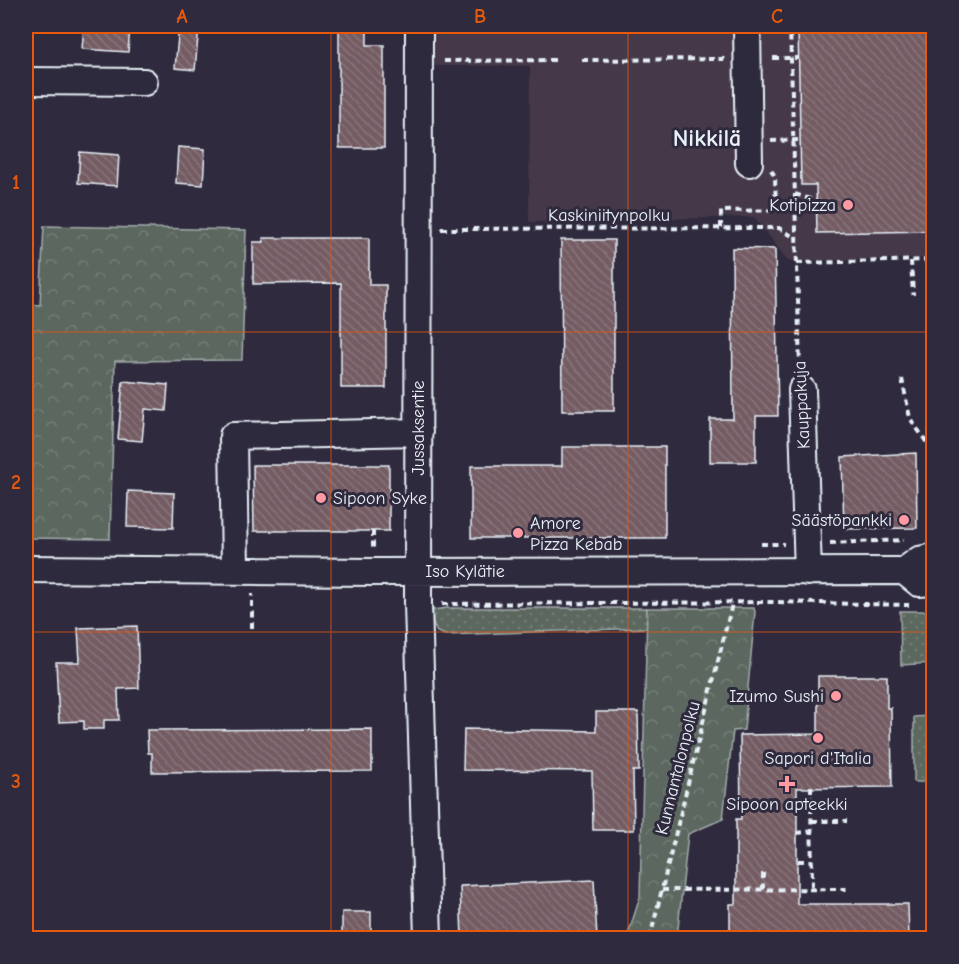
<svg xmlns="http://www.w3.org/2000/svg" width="959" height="964" font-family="'Comic Neue',sans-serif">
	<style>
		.built { fill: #443949 }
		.grass { fill: url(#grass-dots); stroke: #a2acab; stroke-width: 1.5 }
		.forest { fill: url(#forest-crowns); stroke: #a2acab; stroke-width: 1.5 }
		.building { fill: url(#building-back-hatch); stroke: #e8f1f8; stroke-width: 1.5 }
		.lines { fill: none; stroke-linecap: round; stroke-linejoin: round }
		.minor-casing { stroke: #e8f1f8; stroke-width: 30 }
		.path { stroke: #e8f1f8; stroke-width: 4; stroke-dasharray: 6 4.5; stroke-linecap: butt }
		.minor { stroke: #2f2a3d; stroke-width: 26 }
		.grid { fill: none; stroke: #e8590c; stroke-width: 1.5; stroke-opacity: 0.55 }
		.poi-dot { fill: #ff9aa2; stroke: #2f2a3d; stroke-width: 2 }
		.labels { text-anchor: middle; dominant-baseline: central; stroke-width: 6; stroke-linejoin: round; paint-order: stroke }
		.poi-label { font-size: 18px; fill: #e8f1f8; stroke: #2f2a3d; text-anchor: end }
		.street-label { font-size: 18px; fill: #e8f1f8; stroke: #2f2a3d }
		.district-label { font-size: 24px; font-weight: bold; fill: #e8f1f8; stroke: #2f2a3d }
		.neatline { fill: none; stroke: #e8590c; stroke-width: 2 }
		.grid-label { font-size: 20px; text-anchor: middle; font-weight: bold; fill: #e8590c }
	</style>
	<defs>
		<pattern id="grass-dots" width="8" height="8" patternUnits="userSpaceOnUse" patternTransform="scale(1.5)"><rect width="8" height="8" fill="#5c685e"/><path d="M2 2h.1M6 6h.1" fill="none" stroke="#737e76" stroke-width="1.8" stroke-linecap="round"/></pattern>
		<pattern id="forest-crowns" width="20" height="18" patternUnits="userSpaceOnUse" patternTransform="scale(1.5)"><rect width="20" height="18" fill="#5c685e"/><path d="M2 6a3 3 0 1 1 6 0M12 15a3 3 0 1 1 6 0" fill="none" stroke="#737e76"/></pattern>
		<pattern id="building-back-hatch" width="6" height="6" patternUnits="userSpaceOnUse" patternTransform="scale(1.5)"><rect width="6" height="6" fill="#745c64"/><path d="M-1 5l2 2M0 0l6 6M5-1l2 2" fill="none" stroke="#88747b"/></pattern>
	</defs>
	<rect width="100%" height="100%" fill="#2f2a3d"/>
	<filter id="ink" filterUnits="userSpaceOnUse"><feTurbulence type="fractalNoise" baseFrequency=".0167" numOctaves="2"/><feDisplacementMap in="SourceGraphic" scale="12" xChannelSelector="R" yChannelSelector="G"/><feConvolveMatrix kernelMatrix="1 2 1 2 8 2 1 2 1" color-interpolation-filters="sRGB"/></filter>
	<g filter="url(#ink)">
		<path class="built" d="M419 26H933V258L788 261 754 217 529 222 530 66H432Z"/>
		<path class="grass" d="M447 608H647V628L445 635 437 632C433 625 431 618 433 610Z
			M900 611H933V663L901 665Z
			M929 716 930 732 934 733 933 767H931V782H914V717Z"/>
		<path class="forest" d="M44 226 246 230 242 360 115 361 110 539 26 538V304L40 305Z
			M647 608H754L755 612 744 730 733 731 723 819 688 834 677 938H627L640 897Z"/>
		<path class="building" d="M84 26H130L128 52 82 49Z
			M179 26H199L195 70 175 68Z
			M339 26H367V45H384V148H339Z
			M798 26H933V231L817 233 816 185H801Z
			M178 147 205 149 203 185 176 183Z
			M80 152 119 155 117 186 78 183Z
			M263 238H369V285H386V388H341V283L253 284V242H264Z
			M561 240H614V411H562Z
			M732 248 775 249 778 416H756V462H710V419H733Z
			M123 381 168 385 166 411 145 409 142 441 118 439Z
			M562 447H665V538H471V466H562Z
			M916 453 917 528 844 529 842 457Z
			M253 465H389V531H254Z
			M128 491 174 493 173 528 127 527Z
			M137 626 139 688 118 689 119 720H104V729H84V721L59 722 56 662H80L78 628Z
			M818 676H887V708H891L892 787 797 788V904H908L909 939H737V935H730V904H736V819H741L740 735 818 734Z
			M596 712H638L639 771H633L634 830H593L592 771 463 770 464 729 596 731Z
			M372 729V771L152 772V753H148L147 730Z
			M594 880 597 939H462L460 886Z
			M342 912H371V939H342Z"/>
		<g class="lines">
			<defs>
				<path id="minor" d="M419 26 418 604 428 938
					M747 26 749 163
					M26 81 144 82
					M802 390 808 572
					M26 569 375 572 899 571H904L919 560 934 557
					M235 570 233 436 419 432
					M904 571 919 583 934 582"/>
			</defs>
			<use href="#minor" class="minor-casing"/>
			<path class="path" d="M790 26 800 368
				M773 58H799
				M582 60 725 59
				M444 61 557 60
				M771 141 800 140
				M771 170 775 176 776 210
				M795 194 816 201
				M721 228V211L795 210
				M441 229 779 228 797 239
				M911 261 913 295
				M797 263 934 260
				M902 379 910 418 929 446 934 463
				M373 531V548
				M830 543 904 540
				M761 544H784
				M442 604 773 602 909 605
				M252 628V594
				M811 786 812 889
				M797 801 811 800
				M812 821H847
				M797 833 812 831
				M798 861H812
				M763 873V890
				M662 890 849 889
				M650 938 732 604"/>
			<use href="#minor" class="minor"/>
		</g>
	</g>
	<path class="grid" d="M331 26V938M628 26V938M26 332H934M26 632H934"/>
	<g class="poi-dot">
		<circle cx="848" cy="205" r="6"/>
		<circle cx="321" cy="498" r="6"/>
		<circle cx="904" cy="520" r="6"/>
		<circle cx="518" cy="533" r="6"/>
		<circle cx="836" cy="696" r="6"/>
		<circle cx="818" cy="738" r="6"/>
		<path d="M784 775h6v6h6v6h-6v6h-6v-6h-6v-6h6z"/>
	</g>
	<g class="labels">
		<g class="poi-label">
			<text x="836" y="205">Kotipizza</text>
			<text x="333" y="498" text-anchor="start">Sipoon Syke</text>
			<text x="892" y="520">Säästöpankki</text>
			<text x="530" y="523" text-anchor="start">Amore<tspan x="530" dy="21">Pizza Kebab</tspan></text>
			<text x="824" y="696">Izumo Sushi</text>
			<text x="818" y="758" text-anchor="middle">Sapori d'Italia</text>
			<text x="787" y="804" text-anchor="middle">Sipoon apteekki</text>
		</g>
		<g class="street-label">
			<text x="609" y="215">Kaskiniitynpolku</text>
			<text transform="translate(802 405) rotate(-93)">Kauppakuja</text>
			<text transform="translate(418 428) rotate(-90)">Jussaksentie</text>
			<text x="465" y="571">Iso Kylätie</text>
			<text transform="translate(678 768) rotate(-76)">Kunnantalonpolku</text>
		</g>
		<g class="district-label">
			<text x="707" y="138">Nikkilä</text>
		</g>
	</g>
	<rect width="959" height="964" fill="none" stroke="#2f2a3d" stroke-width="66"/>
	<rect x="33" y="33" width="893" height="898" class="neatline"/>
	<g class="grid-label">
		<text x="182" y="23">A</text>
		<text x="480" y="23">B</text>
		<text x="777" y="23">C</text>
		<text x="16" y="189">1</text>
		<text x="16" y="489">2</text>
		<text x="16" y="788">3</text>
	</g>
</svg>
